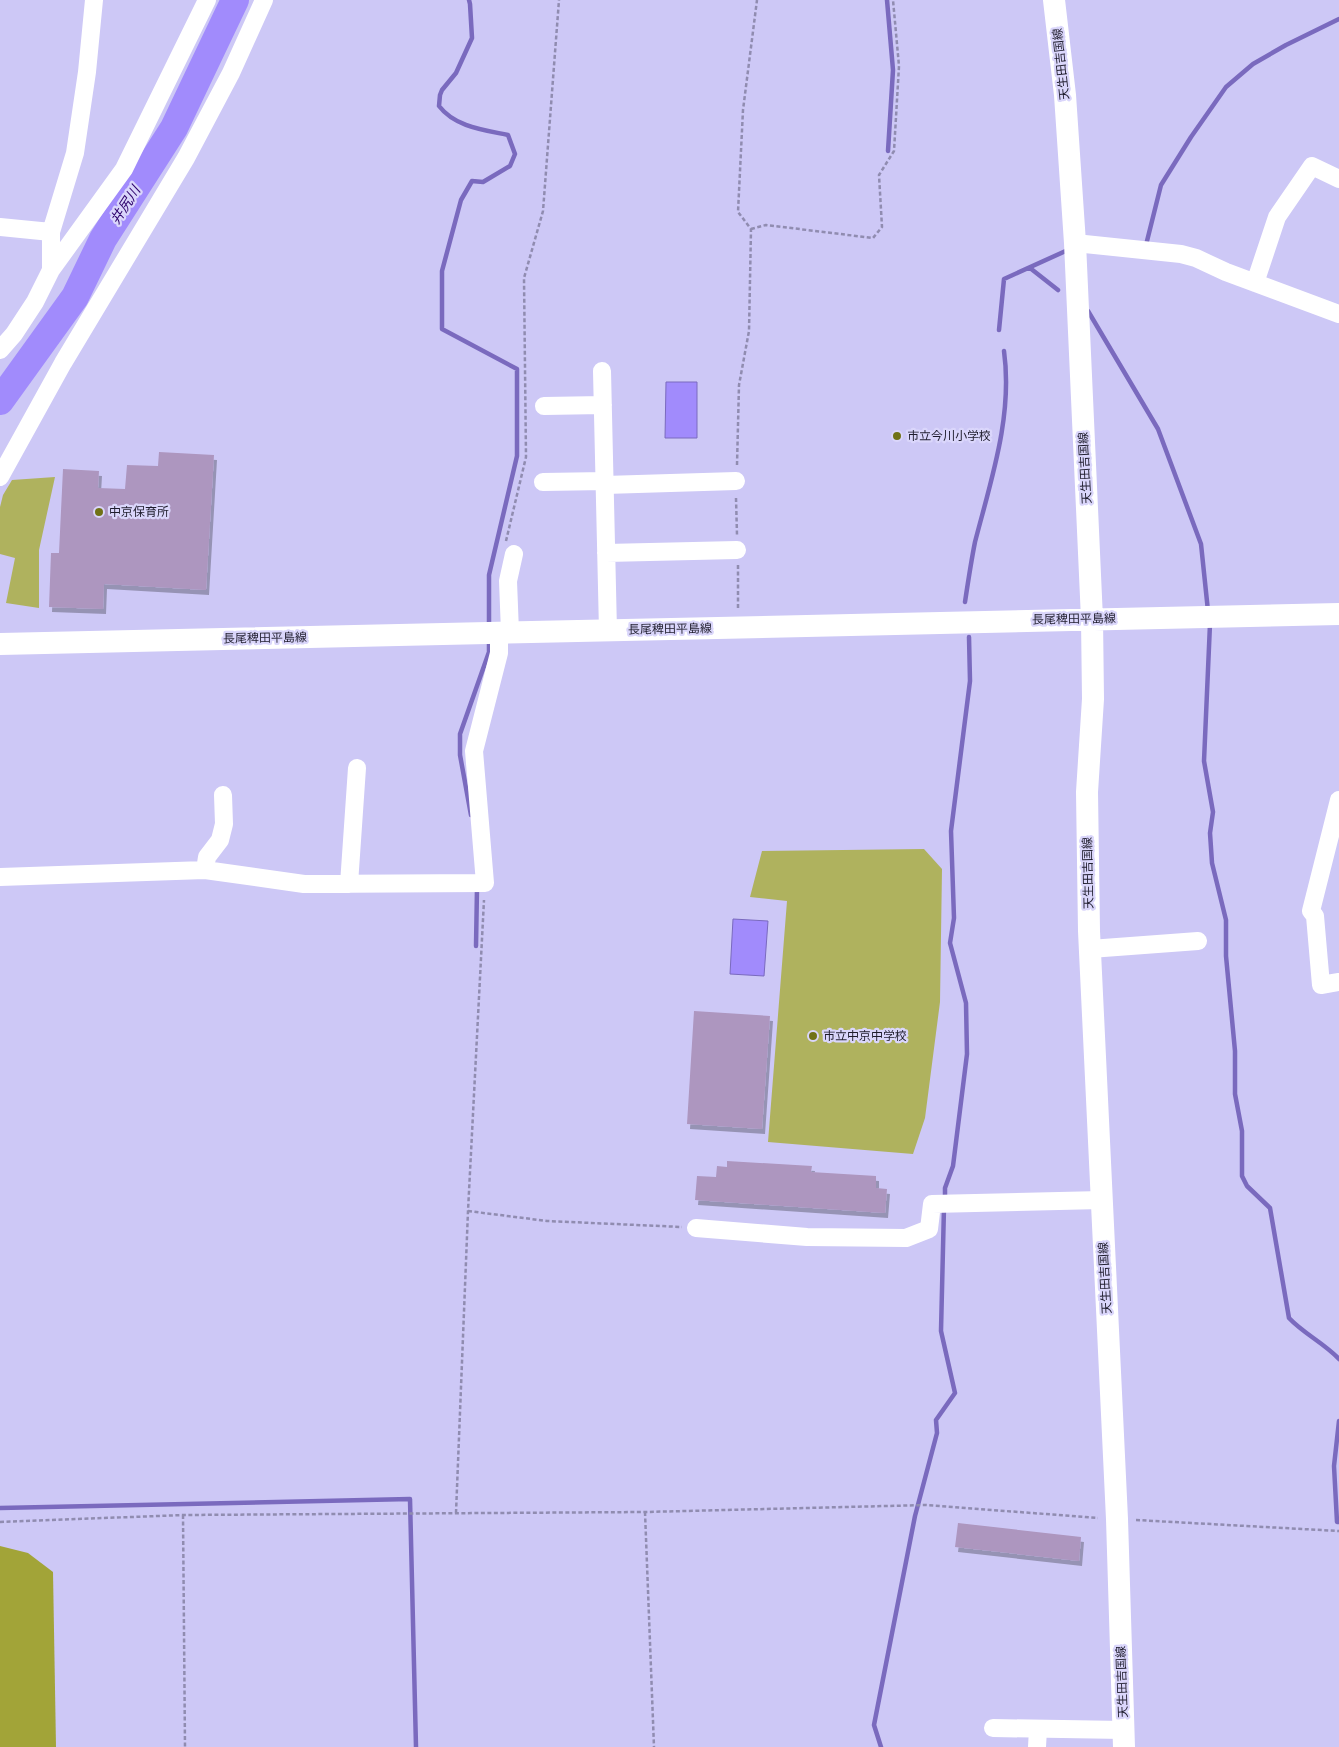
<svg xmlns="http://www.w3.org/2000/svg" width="1339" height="1747" font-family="'Work Sans','Noto Sans JP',sans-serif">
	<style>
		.green { fill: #afb25e }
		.forest { fill: #a2a438 }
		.water { fill: #a18bfc; stroke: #7a6abe }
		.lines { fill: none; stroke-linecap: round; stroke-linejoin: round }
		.stream { stroke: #7a6abe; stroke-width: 4.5 }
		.river { stroke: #a18bfc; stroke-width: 28 }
		.building { fill: #ad96bf; filter: url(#shadow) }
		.path { stroke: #908cb0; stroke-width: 2.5; stroke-dasharray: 4 2.5; stroke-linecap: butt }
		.minor { stroke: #fff; stroke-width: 18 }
		.major { stroke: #fff; stroke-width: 22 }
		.poi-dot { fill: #707217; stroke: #dad6fb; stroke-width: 2 }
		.labels { text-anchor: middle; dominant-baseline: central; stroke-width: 4.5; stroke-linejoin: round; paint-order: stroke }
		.street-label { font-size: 12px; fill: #1e1c2c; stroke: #dad6fb }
		.poi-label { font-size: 12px; fill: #1e1c2c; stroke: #dad6fb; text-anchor: start }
		.water-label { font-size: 14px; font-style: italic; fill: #2f046c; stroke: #dad6fb }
	</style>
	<defs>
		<filter id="shadow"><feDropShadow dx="3" dy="5" stdDeviation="0" flood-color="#0004"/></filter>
	</defs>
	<rect width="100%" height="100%" fill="#cdc8f6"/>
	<path class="green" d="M55 477 39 550V608L6 603 15 558 0 554V507L3 495 12 480Z
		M924 849 942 869 940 1002 925 1118 913 1154 768 1142 787 901 750 897 762 851Z"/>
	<path class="forest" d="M0 1546 28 1553 53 1572 56 1747H0Z"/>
	<path class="water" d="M666 382H697V438H665Z
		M733 919 768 921 764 976 730 974Z"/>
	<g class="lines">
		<path class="stream" d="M469 0 470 4 472 38 456 73 442 90 440 95 439 106C455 127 484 130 508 135L515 154 510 166 483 182 472 181 461 200 442 271V329L517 369V456L489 575V626
			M887 0 893 70 888 151
			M1146 245 1161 185 1191 137 1226 87 1253 64 1286 45 1339 19
			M1030 268 1058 290
			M1088 311 1158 429 1201 544 1208 611
			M999 330 1004 279 1070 249
			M965 602C968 582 971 562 975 542 991 480 1013 416 1004 351
			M1210 624 1204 761 1213 812 1210 833 1212 863 1226 920V956L1235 1051V1094L1242 1131V1176L1247 1186 1270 1208 1289 1318C1304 1334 1324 1343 1339 1359
			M471 815 460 755V734L489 652V639
			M476 946 477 888
			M945 1199V1188L953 1166 967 1054 966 1003 950 943 954 918 951 831 970 681 969 637
			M1339 1421 1334 1466 1337 1522H1339
			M0 1508 410 1499 416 1747
			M881 1747 874 1725 915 1516 937 1433 936 1420 955 1393 941 1331 944 1207"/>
		<path class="river" d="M0 401 75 297 103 239 174 128 235 0"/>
	</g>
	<path class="building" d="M159 452 214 455 206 590 104 584 103 609 49 607 51 553H59L63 469 99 471 98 488 125 489 127 465 158 466Z
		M694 1011 770 1016 762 1129 687 1124Z
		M727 1161 812 1166 811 1172 876 1176V1188L887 1189 885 1213 695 1200 697 1176 716 1177 717 1166 727 1167Z
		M958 1523 1081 1537 1079 1561 955 1547Z"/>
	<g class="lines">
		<path class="path" d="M751 229 766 225 873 238 882 227 879 175 894 151 899 66 893 0
			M737 465 739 385 749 331 751 229 738 212 743 110 757 0
			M736 498 737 535
			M506 541 526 457 524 278 543 211 559 0
			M738 565V610
			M468 1211 547 1221 682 1227
			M645 1512 654 1747
			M456 1513 468 1211 484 900
			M183 1515 185 1747
			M1136 1520 1339 1531
			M0 1522 183 1515 645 1512 926 1505 1098 1518"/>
		<path class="minor" d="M0 227 51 232
			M1075 243 1181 254 1196 258 1226 272 1339 314
			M51 270V232L75 153 87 72 94 0
			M1255 283 1277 217 1312 166 1339 179
			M0 350 14 334 35 302 51 270 124 169 207 0
			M602 371 608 631
			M544 406 603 405
			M0 477 63 363 186 158 231 73 264 0
			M543 482 605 481
			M605 485 736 481
			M606 553 737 550
			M510 632 508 581 514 554
			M1339 800 1311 911 1315 916 1321 985 1339 982
			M205 870 207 857 220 840 224 824 223 795
			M0 877 205 870 304 884 485 883 474 751 499 653V633
			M349 884 357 768
			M1090 949 1198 941
			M696 1228 807 1237 906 1238 929 1229 932 1204 1102 1200
			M993 1728 1124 1730
			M1037 1747 1038 1729"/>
		<path class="major" d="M1054 0 1065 95 1075 243 1092 619 1093 699 1087 792 1089 931 1117 1519 1124 1747
			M0 644 1339 614"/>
	</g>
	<g class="poi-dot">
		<circle cx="897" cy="436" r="5"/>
		<circle cx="99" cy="512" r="5"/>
		<circle cx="813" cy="1036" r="5"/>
	</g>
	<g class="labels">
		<g class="street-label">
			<text transform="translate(1061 64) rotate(-96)">天生田吉国線</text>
			<text transform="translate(1085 468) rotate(-93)">天生田吉国線</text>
			<text transform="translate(1074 619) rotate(-1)">長尾稗田平島線</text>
			<text transform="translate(670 629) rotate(-1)">長尾稗田平島線</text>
			<text transform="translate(265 638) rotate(-1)">長尾稗田平島線</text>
			<text transform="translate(1088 873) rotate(-91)">天生田吉国線</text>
			<text transform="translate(1105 1278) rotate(-93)">天生田吉国線</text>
			<text transform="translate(1122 1682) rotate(-92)">天生田吉国線</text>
		</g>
		<g class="poi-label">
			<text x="907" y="436">市立今川小学校</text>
			<text x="109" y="512">中京保育所</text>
			<text x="823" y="1036">市立中京中学校</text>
		</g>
		<g class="water-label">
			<text transform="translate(125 205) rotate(-57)">井尻川</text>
		</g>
	</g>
</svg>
